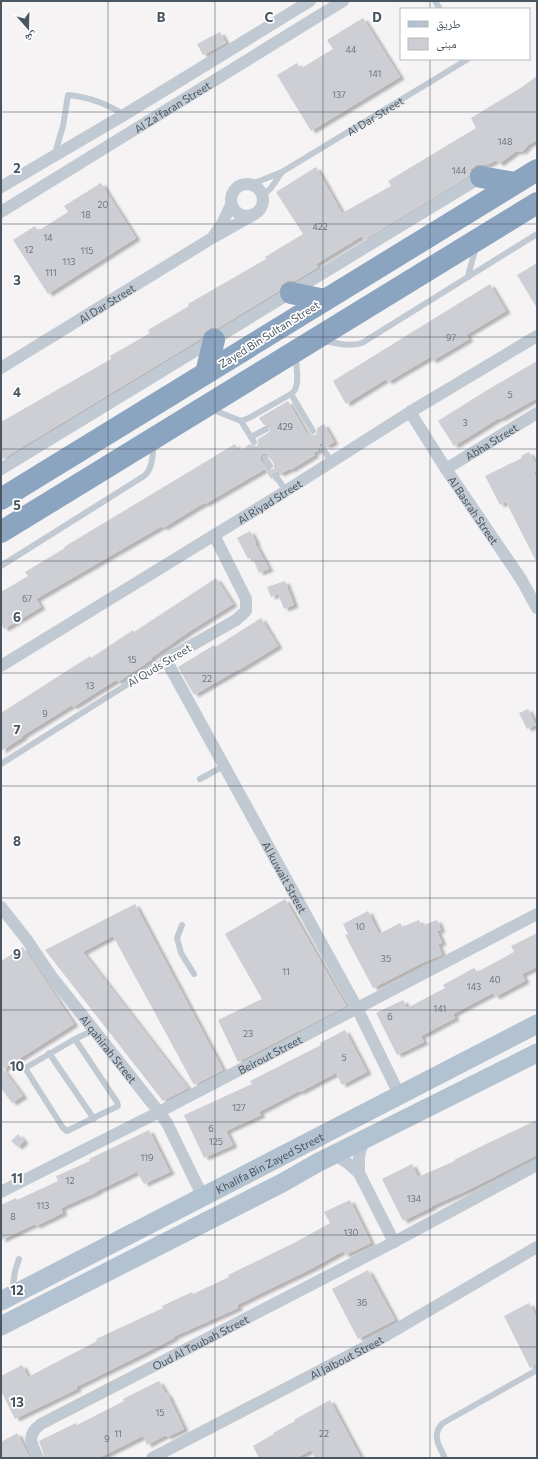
<svg xmlns="http://www.w3.org/2000/svg" width="538" height="1459" font-family="Commissioner,'Noto Naskh Arabic',sans-serif">
	<style>
		.building { fill: #cdcfd5; fill-rule: evenodd; filter: url(#shadow) }
		.lines { fill: none; stroke-linecap: round; stroke-linejoin: round }
		.lane { stroke: #c1cad2; stroke-width: 6 }
		.street { stroke: #c1cad2; stroke-width: 12 }
		.primary { stroke: #b3c2d1; stroke-width: 19 }
		.highway { stroke: #8ba5c1; stroke-width: 22 }
		.grid { fill: none; stroke: #4a5661; stroke-width: 1; stroke-opacity: 0.55 }
		.labels { text-anchor: middle; dominant-baseline: central; stroke-width: 3.5; stroke-linejoin: round; paint-order: stroke }
		.number-label { font-size: 9px; fill: #6b747e }
		.street-label { font-size: 11px; fill: #4a5661; stroke: #fff }
		.grid-label { font-size: 13px; text-anchor: middle; font-weight: bold; fill: #4a5661; stroke: #fff; stroke-width: 3.5; stroke-linejoin: round; paint-order: stroke }
	</style>
	<defs>
		<filter id="shadow"><feDropShadow dx="4.5" dy="2.5" stdDeviation="1" flood-color="#0004"/></filter>
	</defs>
	<rect width="100%" height="100%" fill="#f5f3f3"/>
	<path class="building" d="M363 18 400 77 311 131 277 75 297 63 300 69 333 49 327 40Z
		M220 32 226 43 203 55 197 44Z
		M537 76V140L528 145 523 151 515 152 499 164 496 160 487 165H476L471 169 469 176 364 240 362 236 316 264 318 267 295 281H287L281 285 279 291 218 328H210L205 332 202 338 1 460V422L111 359 110 356 150 333 148 330 189 306 188 304 266 259 265 257 303 234 276 192 316 167 342 213 391 186 388 181 476 128 471 118 522 87Z
		M101 183 136 238 48 294 13 240 35 226 38 231 68 212 64 206Z
		M537 263V308L517 275Z
		M490 284 506 311 466 335 469 339 432 361 430 357 388 382 386 379 346 404 333 381Z
		M537 361V398L500 419 499 418 454 446 438 421 484 392Z
		M288 401 307 434 309 433 313 435H316L317 431V428L324 424 334 442 327 446 323 444H320L319 448V450L313 453 315 455 290 470V469L280 474 278 472H274L272 474V479H271L265 469 205 504 204 503 163 528 162 526 36 599 41 607 4 629 1 623V592L28 576 25 572 65 548 64 547 235 444 239 451 250 444 254 446H257L258 442V439L268 433 270 430 269 425H264L259 418ZM263 454H267L274 464V468L272 470H268L261 460V456Z
		M529 452 537 466V470L534 472 537 480V563L506 502 500 505 485 476 522 458 521 456Z
		M250 531 256 542 255 543 269 569 259 573 252 556 248 559 237 538Z
		M216 578 233 604 190 631 151 658 152 659 118 682 116 680 73 707 72 705 22 736 23 737 1 751V713L90 656 91 658 133 630 134 632Z
		M285 581 294 605 284 609 278 594 271 597 267 587Z
		M261 618 278 646 239 670V669L194 695 178 667 214 645 215 647Z
		M528 709 536 725 527 729 519 713Z
		M285 899 346 1006 238 1062 218 1020 262 999 225 934Z
		M135 904 223 1070 194 1085 113 936 83 952 188 1088 163 1101 45 950Z
		M368 911 379 934 400 923 402 927 419 920 421 926 437 920 441 930 437 931 442 943 438 944 442 955 424 962 373 988 345 935 348 934 343 924Z
		M537 933V967L522 974 525 981 495 997 493 993 453 1014 455 1018 421 1036 424 1042 397 1055 376 1013 403 1000 407 1008 445 988 443 985 474 968 477 972 514 952 511 946Z
		M23 947 74 1024 3 1069 23 1096 12 1103 1 1088V961Z
		M345 1030 367 1072 342 1085 336 1073 300 1092 299 1091 259 1112 261 1115 226 1131 233 1145 204 1158 184 1115 252 1084 250 1081 321 1045 320 1043Z
		M537 1120V1155L466 1191 432 1206V1207L403 1221 382 1179 412 1164 418 1177 455 1161 454 1160 486 1144Z
		M149 1130 170 1172 144 1184 137 1172 97 1191V1192L61 1208 63 1213 36 1226 35 1224 1 1240V1205L16 1198 17 1200 58 1181 56 1176 90 1161 89 1159Z
		M18 1134 24 1141 18 1147 11 1141Z
		M350 1200 371 1243 345 1255 343 1251 311 1269 237 1305 238 1308 173 1337 174 1338 141 1355 76 1387 77 1389 15 1419 1 1391V1376L22 1365 28 1377 97 1341 96 1339 163 1308 162 1306 192 1292 193 1294 229 1277 228 1275 296 1242 330 1223 324 1212Z
		M368 1270 395 1320 358 1339 332 1289Z
		M529 1303 537 1318V1364L530 1368 504 1316Z
		M159 1381 166 1394 167 1393 184 1429 167 1437 166 1435 147 1445 143 1436 99 1458H45L39 1441 76 1423 77 1425 124 1401 123 1399Z
		M330 1400 361 1458H315L311 1450 296 1458H259L253 1446 274 1434 273 1433 295 1421 294 1420Z
		M17 1433 30 1458H1V1442Z"/>
	<g class="lines">
		<g class="lane">
			<path d="M435 1 440 9"/>
			<path d="M55 153 63 126 68 95C89 97 106 103 124 115"/>
			<path id="s1" d="M252 184 282 172 468 59"/>
			<path d="M263 195 271 188 282 172"/>
			<path d="M468 276 476 247"/>
			<path d="M324 341C337 343 349 347 362 343L537 234"/>
			<path d="M291 394 313 431"/>
			<path d="M211 409 241 421 249 418 291 394C301 388 296 368 296 357"/>
			<path d="M241 421 254 442"/>
			<path d="M251 437 266 429"/>
			<path d="M323 448 331 462"/>
			<path d="M265 458 270 466"/>
			<path d="M276 476 286 491"/>
			<path d="M1 566 144 476C153 469 152 456 154 445"/>
			<path d="M1 764 166 660"/>
			<path d="M200 779 224 766"/>
			<path d="M182 925 177 938 181 953 194 974"/>
			<path d="M75 1039 117 1102 118 1106 67 1131 63 1128 25 1068 75 1039 94 1030"/>
			<path d="M49 1053 94 1119"/>
			<path d="M12 1291 15 1271 19 1259"/>
			<path d="M445 1458C439 1446 431 1434 443 1423L537 1370"/>
		</g>
		<g class="street">
			<circle cx="247" cy="200" r="16"/>
			<path d="M1 187 124 115 310 1"/>
			<path id="s2" d="M1 212 343 1"/>
			<path d="M213 237 223 222 231 205"/>
			<path id="s3" d="M1 368 212 238 253 215"/>
			<path id="s4" d="M410 412 446 469 521 579 537 608"/>
			<path d="M1 469 481 177"/>
			<path id="s5" d="M446 469 537 413"/>
			<path id="s6" d="M214 535 246 599V611L236 620 166 660 357 1008 400 1096"/>
			<path id="s7" d="M1 666 273 499 410 412 537 336"/>
			<path id="s8" d="M1 907 27 940 52 977 159 1112 167 1123 203 1197"/>
			<path d="M365 1140 361 1148 359 1157V1173L394 1242"/>
			<path d="M334 1154 349 1164 359 1173"/>
			<path id="s9" d="M1 1192 159 1112 537 914"/>
			<path id="s10" d="M38 1458C31 1443 26 1435 41 1424L394 1242 537 1165"/>
			<path id="s11" d="M152 1458 373 1343 537 1247"/>
		</g>
		<g class="primary">
			<path id="s12" d="M1 1301 537 1024"/>
			<path d="M1 1326 282 1183 317 1163 537 1053"/>
		</g>
		<path class="highway" d="M481 177 515 183
			M291 293 325 300
			M206 373 214 340
			M1 499 537 170
			M1 532 537 203"/>
	</g>
	<path class="grid" d="M108 1V1458M215 1V1458M323 1V1458M430 1V9M430 59V1458M1 112H537M1 224H537M1 337H537M1 449H537M1 561H537M1 673H537M1 786H537M1 898H537M1 1010H537M1 1122H537M1 1235H537M1 1347H537"/>
	<g class="labels">
		<g class="number-label">
			<text x="351" y="49">44</text>
			<text x="375" y="73">141</text>
			<text x="339" y="94">137</text>
			<text x="505" y="141">148</text>
			<text x="459" y="170">144</text>
			<text x="103" y="204">20</text>
			<text x="86" y="214">18</text>
			<text x="320" y="226">422</text>
			<text x="48" y="237">14</text>
			<text x="29" y="249">12</text>
			<text x="87" y="250">115</text>
			<text x="69" y="261">113</text>
			<text x="51" y="272">111</text>
			<text x="451" y="337">97</text>
			<text x="510" y="394">5</text>
			<text x="465" y="422">3</text>
			<text x="285" y="426">429</text>
			<text x="27" y="598">67</text>
			<text x="132" y="659">15</text>
			<text x="207" y="678">22</text>
			<text x="90" y="685">13</text>
			<text x="45" y="713">9</text>
			<text x="360" y="926">10</text>
			<text x="386" y="958">35</text>
			<text x="286" y="971">11</text>
			<text x="495" y="979">40</text>
			<text x="474" y="986">143</text>
			<text x="440" y="1008">141</text>
			<text x="390" y="1016">6</text>
			<text x="248" y="1033">23</text>
			<text x="344" y="1057">5</text>
			<text x="239" y="1107">127</text>
			<text x="211" y="1128">6</text>
			<text x="216" y="1141">125</text>
			<text x="147" y="1157">119</text>
			<text x="70" y="1180">12</text>
			<text x="414" y="1198">134</text>
			<text x="43" y="1205">113</text>
			<text x="13" y="1216">8</text>
			<text x="351" y="1232">130</text>
			<text x="362" y="1302">36</text>
			<text x="160" y="1412">15</text>
			<text x="118" y="1433">11</text>
			<text x="324" y="1433">22</text>
			<text x="107" y="1438">9</text>
		</g>
		<g class="street-label">
			<text stroke="none"><textPath href="#s2" startOffset="201">Al Za'faran Street</textPath></text>
			<text stroke="none"><textPath href="#s1" startOffset="141">Al Dar Street</textPath></text>
			<text stroke="none"><textPath href="#s3" startOffset="124">Al Dar Street</textPath></text>
			<text transform="translate(269 334) rotate(-32)">Zayed Bin Sultan Street</text>
			<text stroke="none"><textPath href="#s5" startOffset="53">Abha Street</textPath></text>
			<text stroke="none"><textPath href="#s7" startOffset="315">Al Riyad Street</textPath></text>
			<text stroke="none"><textPath href="#s4" startOffset="117">Al Basrah Street</textPath></text>
			<text transform="translate(159 665) rotate(-31)">Al Quds Street</text>
			<text stroke="none"><textPath href="#s6" startOffset="425">Al kuwait Street</textPath></text>
			<text stroke="none"><textPath href="#s8" startOffset="178">Al qahirah Street</textPath></text>
			<text stroke="none"><textPath href="#s9" startOffset="302">Beirout Street</textPath></text>
			<text stroke="none"><textPath href="#s12" startOffset="302">Khalifa Bin Zayed Street</textPath></text>
			<text stroke="none"><textPath href="#s10" startOffset="218">Oud Al Toubah Street</textPath></text>
			<text stroke="none"><textPath href="#s11" startOffset="219">Al Jalbout Street</textPath></text>
		</g>
	</g>
	<g class="grid-label">
		<text x="161" y="22">B</text>
		<text x="269" y="22">C</text>
		<text x="377" y="22">D</text>
		<text x="17" y="173">2</text>
		<text x="17" y="285">3</text>
		<text x="17" y="397">4</text>
		<text x="17" y="510">5</text>
		<text x="17" y="622">6</text>
		<text x="17" y="734">7</text>
		<text x="17" y="846">8</text>
		<text x="17" y="959">9</text>
		<text x="17" y="1071">10</text>
		<text x="17" y="1183">11</text>
		<text x="17" y="1295">12</text>
		<text x="17" y="1407">13</text>
	</g>
	<rect width="538" height="1459" fill="none" stroke="#4a5661" stroke-width="4"/>
	<rect x="400" y="8" width="130" height="52" fill="#ffffff" stroke="#b7bbc0"/>
	<rect x="408" y="21" width="20" height="6" fill="#b3c2d1" stroke="#b7bbc0"/>
	<text x="436" y="28" font-size="12" fill="#4a5661">طريق</text>
	<rect x="408" y="38" width="20" height="12" fill="#cdcfd5" stroke="#b7bbc0"/>
	<text x="436" y="48" font-size="12" fill="#4a5661">مبنى</text>
	<g transform="translate(28 28) rotate(160)" stroke="#ffffff" stroke-width="3" paint-order="stroke">
	<path d="M0-3L7 15L0 10L-7 15Z" fill="#4a5661"/>
	<text y="-6" font-size="11" font-weight="bold" text-anchor="middle" fill="#4a5661">ش</text>
	</g>
</svg>
